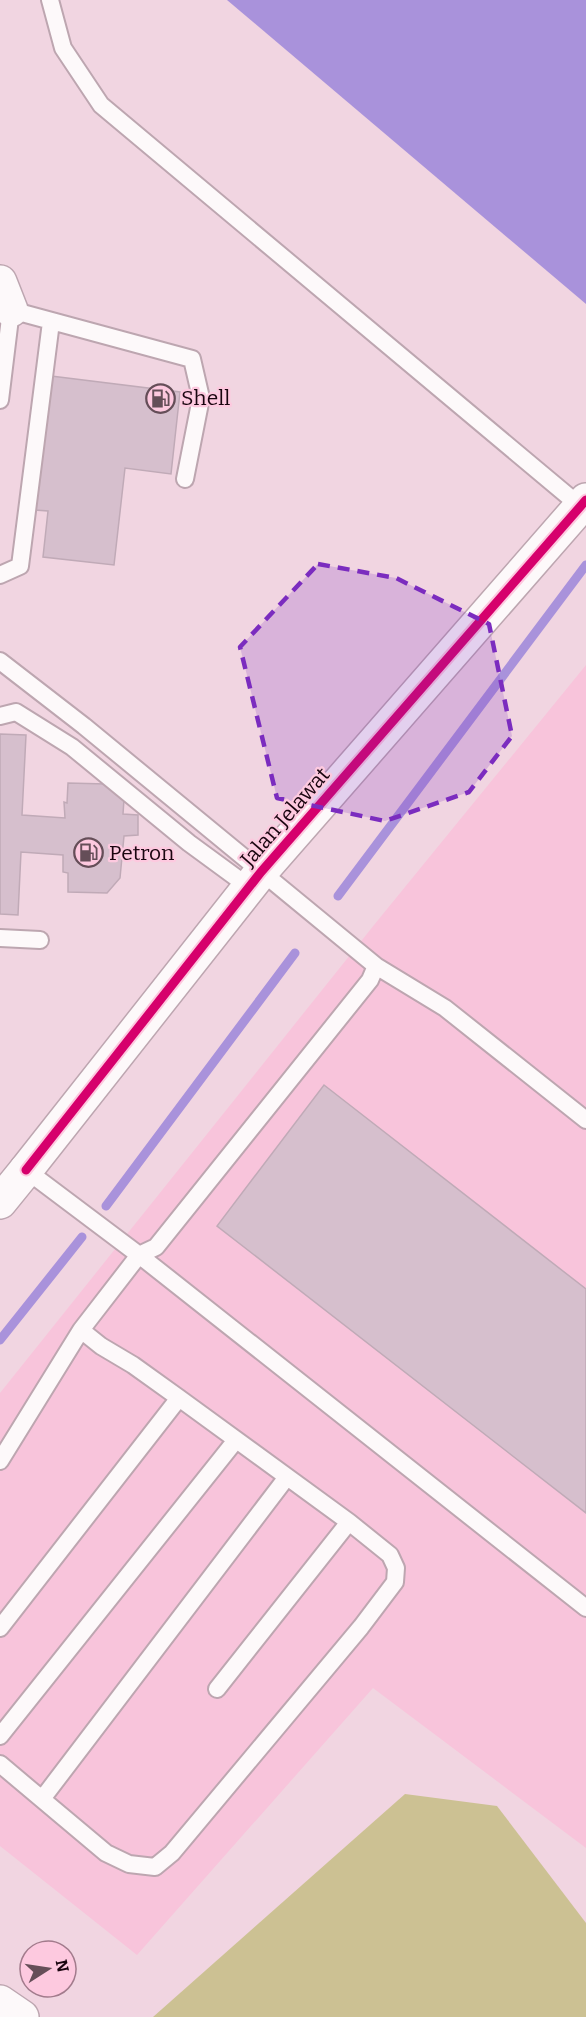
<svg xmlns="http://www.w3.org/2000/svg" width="586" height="2017" font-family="Bitter,serif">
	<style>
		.built { fill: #f8c4db }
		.green { fill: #ccc193 }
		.water { fill: #a992db }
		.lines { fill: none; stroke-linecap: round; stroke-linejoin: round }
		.stream { stroke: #a992db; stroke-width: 9 }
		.building { fill: #d6bfcd; stroke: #c0aab7; stroke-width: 1.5 }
		.service-casing { stroke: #bda6b0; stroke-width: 20 }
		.minor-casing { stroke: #bda6b0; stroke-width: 36 }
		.motorway-casing { stroke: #bda6b0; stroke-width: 36 }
		.service { stroke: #fdf9fa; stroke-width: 16 }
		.minor { stroke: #fdf9fa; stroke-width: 33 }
		.motorway { stroke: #fdf9fa; stroke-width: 33 }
		.cycleway-casing { stroke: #fdc9df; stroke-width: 13 }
		.cycleway { stroke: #d6006c; stroke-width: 9 }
		.marked { fill: #7b2cbf; fill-opacity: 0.2; stroke: #7b2cbf; stroke-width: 4.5; stroke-dasharray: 12 8; stroke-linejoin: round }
		.labels { text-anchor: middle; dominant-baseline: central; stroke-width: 4.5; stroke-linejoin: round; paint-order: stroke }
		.poi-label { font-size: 21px; fill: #19050f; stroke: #fdc9df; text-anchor: start }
		.street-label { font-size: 21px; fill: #19050f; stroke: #fdc9df }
	</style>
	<rect width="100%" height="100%" fill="#f1d5e1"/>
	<path class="built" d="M586 665V1848L373 1688 137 1955 0 1846V1393L374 925Z"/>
	<path class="green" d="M405 1794 497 1806 586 1923V2017H153Z"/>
	<path class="water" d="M227 0H586V304Z"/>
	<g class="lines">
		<path class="stream" d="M338 896 586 565
			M106 1206 295 953
			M0 1340 82 1237"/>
	</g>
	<path class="building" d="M51 376 180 392 171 474 125 468 114 565 43 557 48 511 35 510Z
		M0 734 26 735 22 815 65 818 64 802 67 803 68 783 106 784 124 799 123 814 138 815V835L124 836 120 878 107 893 68 892V873L63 872V855L21 852 18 915 0 914Z
		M324 1085 586 1289V1513L217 1226Z"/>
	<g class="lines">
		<defs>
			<path id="service" d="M50 0 63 48 101 105 580 506
				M0 400 11 310 192 359 201 398 185 479
				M0 575 20 566 51 322
				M0 661 84 726 376 966 370 980 156 1247 139 1255 26 1170
				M0 716 16 712 72 747 189 843 249 887
				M0 938 40 940
				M376 966 445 1008 586 1120
				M0 1461 81 1330
				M0 1628 179 1398
				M217 1689 349 1522
				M0 1736 236 1440
				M0 1764 106 1853 129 1864 155 1867 172 1853 361 1627 395 1582 396 1568 390 1555 349 1522 179 1398 133 1365 101 1346 81 1330 139 1255 586 1608
				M42 1799 287 1477"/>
			<path id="minor" d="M26 1170 261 872 586 500
				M0 2002 22 2017"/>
			<path id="motorway" d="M0 282 11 310
				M0 1202 26 1170"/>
		</defs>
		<use href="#service" class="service-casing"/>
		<use href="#minor" class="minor-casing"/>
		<use href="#motorway" class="motorway-casing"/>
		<use href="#service" class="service"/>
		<use href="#minor" class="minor"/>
		<use href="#motorway" class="motorway"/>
		<defs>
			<path id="cycleway" d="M26 1170 261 872 586 500"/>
		</defs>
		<use href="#cycleway" class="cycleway-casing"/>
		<use href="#cycleway" class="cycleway"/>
	</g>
	<path class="marked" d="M318 564 396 578 489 624 512 736 469 792 385 821 277 798 240 647Z"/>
	<defs>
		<symbol id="fuel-ring" viewBox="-11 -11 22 22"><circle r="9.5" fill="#fdc9df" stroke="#654e58" stroke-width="1.5"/><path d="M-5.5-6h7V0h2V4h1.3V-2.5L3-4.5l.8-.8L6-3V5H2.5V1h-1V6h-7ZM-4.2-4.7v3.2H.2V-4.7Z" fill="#654e58"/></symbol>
	</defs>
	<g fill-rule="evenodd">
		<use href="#fuel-ring" x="144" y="382" width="33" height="33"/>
		<use href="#fuel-ring" x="72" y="836" width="33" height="33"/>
	</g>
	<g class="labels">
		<g class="poi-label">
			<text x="181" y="398">Shell</text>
			<text x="109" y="853">Petron</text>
		</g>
		<g class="street-label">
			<text transform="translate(285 817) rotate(-49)">Jalan Jelawat</text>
		</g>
	</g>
	<g transform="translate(48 1969) rotate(78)"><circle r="28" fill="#fdc9df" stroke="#a27b8c" stroke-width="1.5"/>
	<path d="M0-4.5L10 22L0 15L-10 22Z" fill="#654e58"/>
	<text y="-9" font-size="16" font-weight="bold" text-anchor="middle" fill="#19050f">N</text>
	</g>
</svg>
